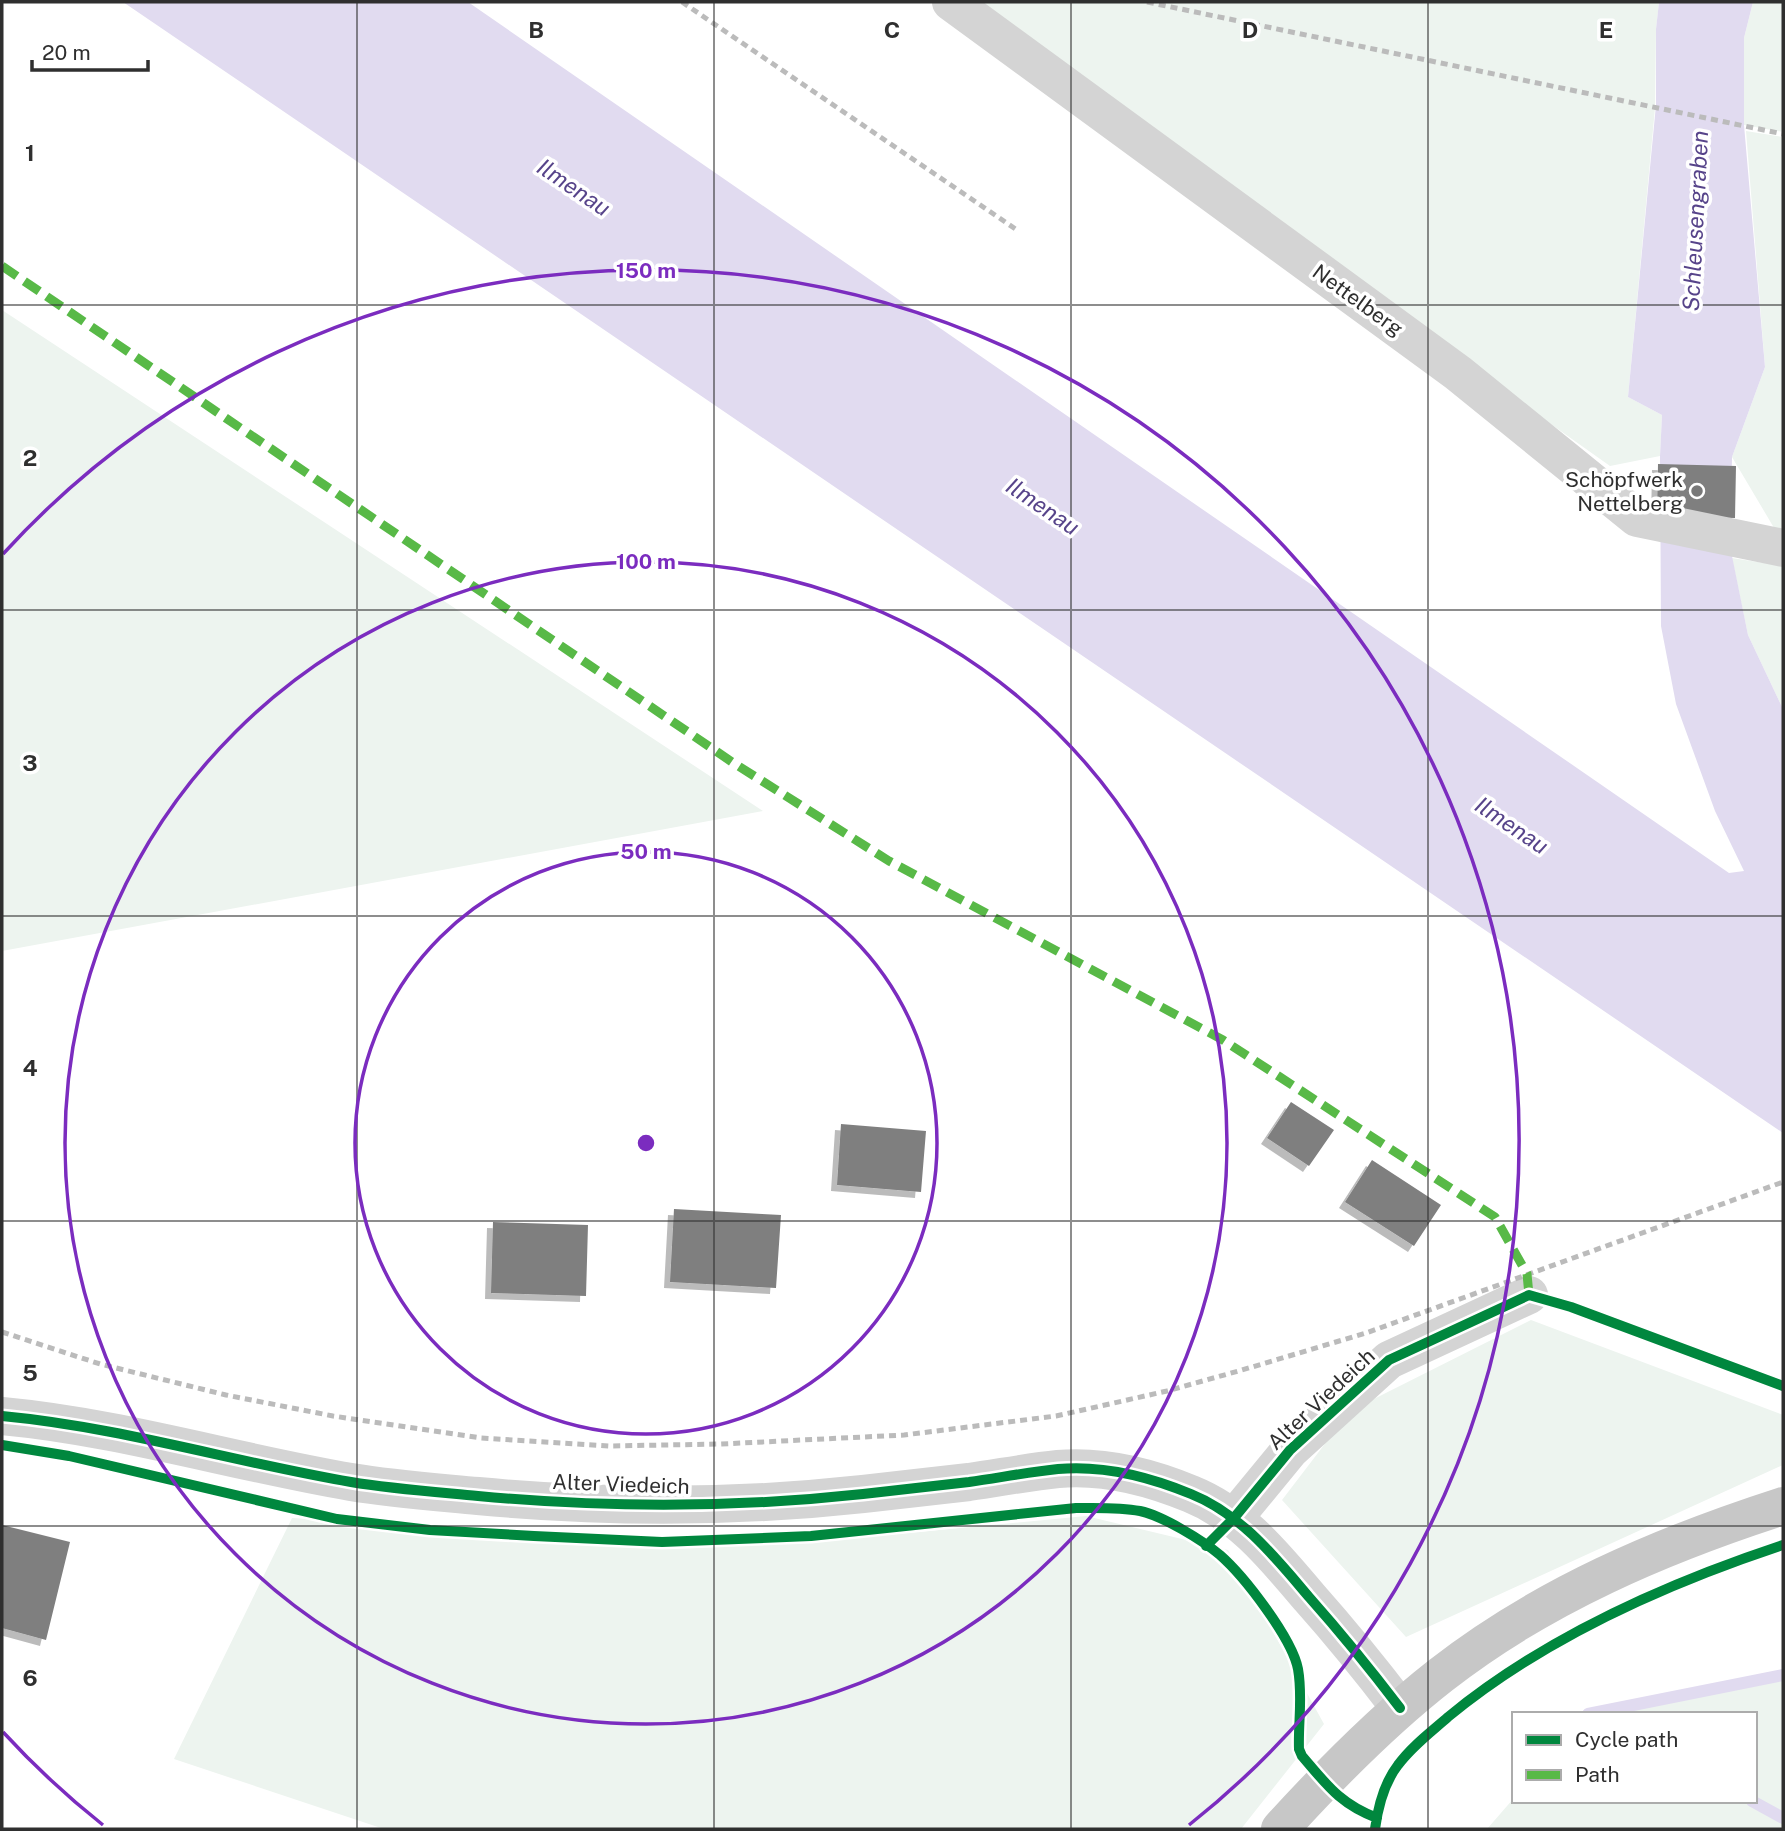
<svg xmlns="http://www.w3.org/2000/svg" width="1785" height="1831" font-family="'Public Sans',sans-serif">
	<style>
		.green { fill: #edf4ef }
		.water { fill: #e1dbf0 }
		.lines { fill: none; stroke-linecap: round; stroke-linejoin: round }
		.stream { stroke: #e1dbf0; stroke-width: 12 }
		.building { fill: #7f7f7f; filter: url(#shadow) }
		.minor { stroke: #d4d4d4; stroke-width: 38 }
		.major { stroke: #c7c7c7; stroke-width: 38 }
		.rail { stroke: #bbb; stroke-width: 5; stroke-dasharray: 7 5; stroke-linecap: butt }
		.quiet { stroke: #58b947; stroke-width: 9; stroke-dasharray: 18 9; stroke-linecap: butt }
		.cycleway-casing { stroke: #fff; stroke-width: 15 }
		.cycleway { stroke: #00873e; stroke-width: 10 }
		.grid { fill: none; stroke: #2f2f2f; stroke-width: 2; stroke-opacity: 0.55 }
		.ring { fill: none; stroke: #7b2cbf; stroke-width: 3.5 }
		.poi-dot { fill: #787878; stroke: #fff; stroke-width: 2.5 }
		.labels { text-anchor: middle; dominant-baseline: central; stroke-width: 7; stroke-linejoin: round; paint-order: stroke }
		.street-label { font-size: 21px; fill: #2f2f2f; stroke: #fff }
		.poi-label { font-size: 21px; fill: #2f2f2f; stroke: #fff; text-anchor: end }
		.water-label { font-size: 23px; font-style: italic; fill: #57448a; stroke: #fff }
		.grid-label { font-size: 23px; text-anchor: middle; font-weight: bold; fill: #2f2f2f; stroke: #fff; stroke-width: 7; stroke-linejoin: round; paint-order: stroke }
		.centre { fill: #7b2cbf; stroke: #fff; stroke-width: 3.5 }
		.ring-label { font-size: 21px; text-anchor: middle; font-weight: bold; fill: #7b2cbf; stroke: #fff; stroke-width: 7; stroke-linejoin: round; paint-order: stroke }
	</style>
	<defs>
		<filter id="shadow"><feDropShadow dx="-6" dy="6" stdDeviation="0" flood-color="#0004"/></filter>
	</defs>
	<rect width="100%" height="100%" fill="#fff"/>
	<path class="green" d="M956 2H1659L1656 29 1655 108 1628 397 1662 415 1660 456 1610 466Z
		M1753 2H1783V132L1744 125V38Z
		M1746 131 1783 137V543L1732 457 1765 367Z
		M2 310 763 811 2 951Z
		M1732 558 1783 566V709L1748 635Z
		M1531 1320 1783 1415V1465L1406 1637 1282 1500 1350 1411Z
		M1086 1516 1228 1550 1324 1724 1241 1829H384L174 1759 292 1518 792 1544Z
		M1783 1675V1829H1487L1514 1798V1801H1755V1714H1588Z"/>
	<path class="water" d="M123 2H468L1729 873 1744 871 1715 811 1676 704 1661 626 1660 456 1662 415 1628 397 1656 105V29L1659 2H1753L1744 38V125L1765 367 1732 457 1730 546 1748 635 1783 709V1133Z"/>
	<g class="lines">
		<path class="stream" d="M1588 1714 1783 1675
			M1752 1801 1783 1818"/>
	</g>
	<path class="building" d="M1658 464 1736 466 1735 518 1657 516Z
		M1291 1102 1334 1130 1309 1166 1267 1138Z
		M841 1124 926 1131 921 1192 837 1185Z
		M1372 1160 1441 1205 1414 1246 1345 1202Z
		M674 1209 781 1215 776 1288 670 1282Z
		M493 1222 588 1225 586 1296 491 1293Z
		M2 1525 70 1542 46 1640 2 1628Z"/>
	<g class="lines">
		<path class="minor" d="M951 2 1458 373 1637 518 1783 548
			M2 1416C120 1427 234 1462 351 1482 393 1489 436 1492 478 1496 607 1508 735 1508 863 1494 898 1490 934 1486 969 1482 998 1478 1028 1472 1058 1469 1103 1465 1150 1477 1191 1494 1241 1514 1275 1557 1309 1597 1341 1633 1371 1670 1400 1708
			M1234 1518 1290 1450 1389 1360 1529 1295"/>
		<path class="major" d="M1280 1829C1330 1774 1382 1721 1441 1675 1542 1596 1662 1545 1783 1506"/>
		<path class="rail" d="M682 2 1017 230
			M1147 2 1783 134
			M2 1332 100 1364 226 1395 333 1416 481 1438 609 1446 721 1444 904 1435 1056 1416 1167 1391 1242 1370 1366 1333 1783 1182"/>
		<path class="quiet" d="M2 266 732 762 889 861 1223 1040 1495 1217 1527 1274 1529 1295 1536 1297"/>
		<defs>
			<path id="cycleway" d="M2 1416C120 1427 234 1462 351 1482 393 1489 436 1492 478 1496 607 1508 735 1508 863 1494 898 1490 934 1486 969 1482 998 1478 1028 1472 1058 1469 1103 1465 1150 1477 1191 1494 1241 1514 1275 1557 1309 1597 1341 1633 1371 1670 1400 1708
				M2 1445 69 1456 337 1519 430 1530 534 1536 662 1542 811 1536 1076 1508C1098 1508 1119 1507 1140 1511 1163 1516 1202 1540 1220 1555 1244 1576 1292 1638 1298 1669 1303 1697 1298 1722 1299 1749L1302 1756C1327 1785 1340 1804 1377 1818
				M1206 1546 1234 1518 1290 1450 1389 1360 1529 1295 1571 1307 1783 1386
				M1375 1829C1378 1807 1384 1783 1398 1765 1412 1746 1431 1732 1448 1717 1545 1637 1665 1584 1783 1545"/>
		</defs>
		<use href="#cycleway" class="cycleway-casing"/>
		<use href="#cycleway" class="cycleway"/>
	</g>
	<path class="grid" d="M357 2V1829M714 2V1829M1071 2V1829M1428 2V1829M2 305H1783M2 610H1783M2 916H1783M2 1221H1783M2 1526H1783"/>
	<g class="ring">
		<circle cx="646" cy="1143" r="291"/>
		<circle cx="646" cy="1143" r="581"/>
		<path d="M103 1825A872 872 0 0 1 3 1732M3 554A872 872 0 1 1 1189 1825"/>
	</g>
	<circle class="poi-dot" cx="1697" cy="491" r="7"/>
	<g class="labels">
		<g class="street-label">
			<text transform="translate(1358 300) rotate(36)">Nettelberg</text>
			<text transform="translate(1321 1399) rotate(-43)">Alter Viedeich</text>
			<text transform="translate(621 1484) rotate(2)">Alter Viedeich</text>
		</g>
		<g class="poi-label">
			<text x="1683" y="479">Schöpfwerk<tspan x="1683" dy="24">Nettelberg</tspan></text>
		</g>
		<g class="water-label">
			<text transform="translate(574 187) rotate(34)">Ilmenau</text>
			<text transform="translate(1695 221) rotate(-87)">Schleusengraben</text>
			<text transform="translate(1043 506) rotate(34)">Ilmenau</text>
			<text transform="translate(1512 825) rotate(34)">Ilmenau</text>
		</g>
	</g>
	<g class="grid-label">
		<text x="536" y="38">B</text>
		<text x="892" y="38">C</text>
		<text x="1250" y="38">D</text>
		<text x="1606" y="38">E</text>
		<text x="30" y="161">1</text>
		<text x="30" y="466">2</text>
		<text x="30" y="771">3</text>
		<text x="30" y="1076">4</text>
		<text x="30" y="1381">5</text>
		<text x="30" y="1686">6</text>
	</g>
	<circle cx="646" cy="1143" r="10" class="centre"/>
	<g class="ring-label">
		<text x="646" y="278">150 m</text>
		<text x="646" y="569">100 m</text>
		<text x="646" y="859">50 m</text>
	</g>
	<rect width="1785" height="1831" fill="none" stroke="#2f2f2f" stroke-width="7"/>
	<rect x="1512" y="1712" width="245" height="91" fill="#ffffff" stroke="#acacac" stroke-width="2"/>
	<rect x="1526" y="1735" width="35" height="10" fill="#00873e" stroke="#acacac" stroke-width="2"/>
	<text x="1575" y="1747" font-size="21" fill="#2f2f2f">Cycle path</text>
	<rect x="1526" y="1770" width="35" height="10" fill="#58b947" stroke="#acacac" stroke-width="2"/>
	<text x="1575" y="1782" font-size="21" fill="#2f2f2f">Path</text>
	<path d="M32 60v10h116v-10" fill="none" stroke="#2f2f2f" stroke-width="3.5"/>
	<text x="42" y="60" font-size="21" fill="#2f2f2f" stroke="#ffffff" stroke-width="5" paint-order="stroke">20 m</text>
</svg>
